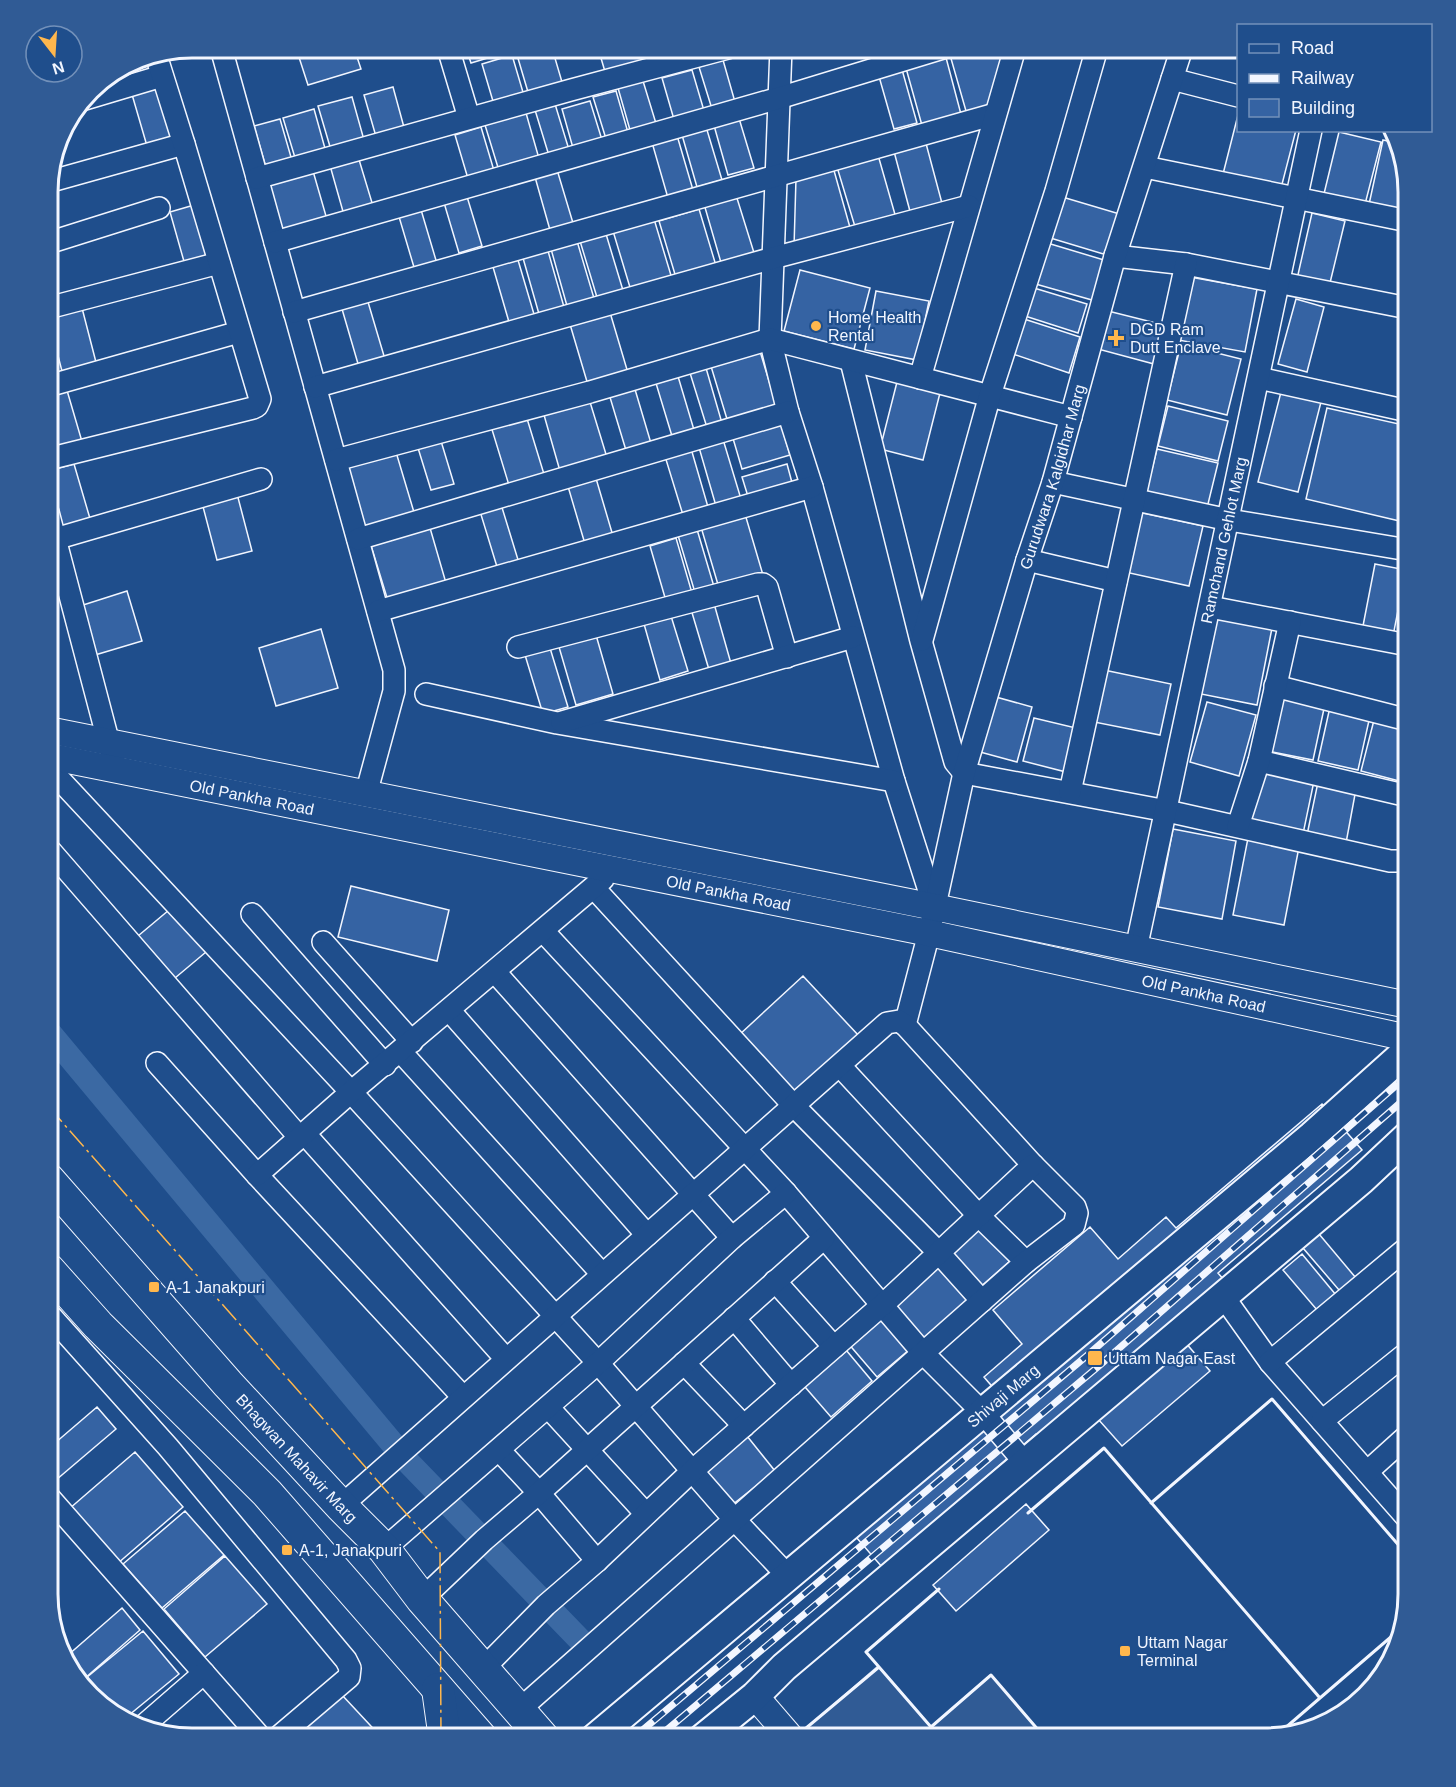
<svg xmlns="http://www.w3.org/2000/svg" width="1456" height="1787" font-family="Arial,sans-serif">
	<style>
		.parking { fill: #305b95; stroke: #a8bbd7; stroke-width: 1.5 }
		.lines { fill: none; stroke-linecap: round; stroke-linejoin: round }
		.canal { stroke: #3b69a3; stroke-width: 24 }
		.building { fill: #3563a3; stroke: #f2f6ff; stroke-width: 1.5 }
		.minor-casing { stroke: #f2f6ff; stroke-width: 24 }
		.tertiary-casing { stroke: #f2f6ff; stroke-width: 28 }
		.secondary-casing { stroke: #f2f6ff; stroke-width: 32 }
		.primary-casing { stroke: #f2f6ff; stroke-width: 34 }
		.minor { stroke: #1f4e8c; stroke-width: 21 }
		.tertiary { stroke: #1f4e8c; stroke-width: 26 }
		.secondary { stroke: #1f4e8c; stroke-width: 28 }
		.primary { stroke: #1f4e8c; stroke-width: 32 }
		.rail-casing { stroke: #f2f6ff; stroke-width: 7 }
		.rail { stroke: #1f4e8c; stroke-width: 4.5; stroke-dasharray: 14; stroke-linecap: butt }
		.wall { stroke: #f2f6ff; stroke-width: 3 }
		.power { stroke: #ffb74d; stroke-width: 1.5; stroke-dasharray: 21 4.5 3 4.5; stroke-linecap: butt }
		.poi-dot { fill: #ffb74d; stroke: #1f4e8c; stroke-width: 2 }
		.labels { text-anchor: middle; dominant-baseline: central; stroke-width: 4.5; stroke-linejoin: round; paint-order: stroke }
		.poi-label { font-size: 16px; fill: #f2f6ff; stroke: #1f4e8c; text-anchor: start }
		.street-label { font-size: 16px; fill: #f2f6ff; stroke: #1f4e8c }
		.rim { fill: none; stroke: #f2f6ff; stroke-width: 3 }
	</style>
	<rect width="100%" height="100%" fill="#1f4e8c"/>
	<path class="parking" d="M878 1666 931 1727 991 1675 1046 1739H794Z"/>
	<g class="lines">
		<path class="canal" d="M48 1031 407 1461 580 1640"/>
	</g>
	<path class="building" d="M228 48H264L231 58Z
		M296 48H354L361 69 308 85Z
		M466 48H500L501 54 471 63Z
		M541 48H552L562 82 528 92 517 55Z
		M598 48H642L646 63 606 75Z
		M651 48H685L686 52 655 61Z
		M948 48H1010L994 110 968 118Z
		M944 50 962 118 923 129 904 61Z
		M512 55 525 99 495 108 482 64Z
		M723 60 735 102 712 109 699 67Z
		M901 66 917 123 894 129 878 73Z
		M692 70 705 114 675 123 662 78Z
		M643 81 658 130 632 137 618 88Z
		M159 83 175 138 147 146 131 91Z
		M393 87 405 131 377 140 364 95Z
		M616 91 629 136 607 142 593 97Z
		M352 97 364 140 331 150 318 106Z
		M590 101 602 140 573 148 562 109Z
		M555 104 570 153 550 159 535 110Z
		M314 109 326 152 296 161 283 118Z
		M526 113 540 162 500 174 485 125Z
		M738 115 754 168 728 175 713 122Z
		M1238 115V130H1296L1280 192 1222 178Z
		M280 119 293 164 267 171 254 126Z
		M704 120 722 180 697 187 680 128Z
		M481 127 495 174 469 182 455 135Z
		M676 132 693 190 668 198 651 139Z
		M1339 132 1381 142 1363 212 1322 202Z
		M924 136 943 207 911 215 892 144Z
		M1383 140 1393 142 1408 192V217L1368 209Z
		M357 153 373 206 344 215 329 162Z
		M878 155 896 218 856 230 837 167Z
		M555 163 573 223 550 230 533 170Z
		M833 167 851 231 794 247 796 178Z
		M313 171 328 223 283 236 267 184Z
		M465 190 482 246 459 253 442 196Z
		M736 195 755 256 722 266 704 204Z
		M1059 196 1123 215 1110 256 1047 237Z
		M201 203 217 256 185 265 170 212Z
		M419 203 438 267 416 274 397 210Z
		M699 209 717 269 677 281 659 221Z
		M1312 213 1345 221 1329 287 1297 279Z
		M654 219 673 282 632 294 613 231Z
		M606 234 625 297 599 304 580 241Z
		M577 241 596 305 569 313 551 249Z
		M1044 242 1104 260 1092 300 1032 283Z
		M548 251 566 314 541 321 523 258Z
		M518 260 536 321 511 329 493 267Z
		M800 270 870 288 854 349 784 331Z
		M1190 277 1257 289 1245 352 1178 340Z
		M1034 288 1087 304 1078 333 1025 316Z
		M876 291 929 301 917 360 865 350Z
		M1296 299 1324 307 1307 372 1278 364Z
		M368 302 387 366 361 374 342 309Z
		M82 308 98 370 64 379 48 317Z
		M609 309 628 373 588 385 569 321Z
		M1108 311 1164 325 1154 364 1098 349Z
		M1021 318 1080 337 1069 373 1010 353Z
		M1181 344 1241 359 1227 415 1167 400Z
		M759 348 779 414 730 429 710 363Z
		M706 368 724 430 709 434 690 373Z
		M677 373 697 440 675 446 655 380Z
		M897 382 940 393 923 460 880 449Z
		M634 386 653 450 628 457 609 394Z
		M66 387 83 445 48 455V392Z
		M1281 392 1321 402 1298 492 1258 482Z
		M590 402 609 464 562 478 544 415Z
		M1168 406 1228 421 1218 461 1158 446Z
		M1327 408 1408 426V523L1306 499Z
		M525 412 547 484 512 495 490 423Z
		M780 421 790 455 742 469 732 435Z
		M722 436 741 499 716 506 698 444Z
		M441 441 454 484 431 490 418 448Z
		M690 445 708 507 683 515 664 453Z
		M1157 449 1218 463 1207 508 1146 493Z
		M396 452 416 519 367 534 347 467Z
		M74 464 91 522 62 531 48 483V471Z
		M787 464 794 490 750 503 742 477Z
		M595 475 613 536 585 544 567 483Z
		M236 490 252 551 217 560 201 499Z
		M500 501 519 563 498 570 479 508Z
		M1138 512 1203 526 1189 586 1125 572Z
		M745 514 763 575 719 588 701 527Z
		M428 521 446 583 388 601 369 539Z
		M696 526 715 590 696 596 677 532Z
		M676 538 692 593 666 601 650 546Z
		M1375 564 1406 570 1393 636 1362 631Z
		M127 591 142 641 95 655 80 606Z
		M713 600 732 667 710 673 690 606Z
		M671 616 688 671 660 680 644 624Z
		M1216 617 1272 628 1257 705 1201 694Z
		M321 629 338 688 276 706 259 648Z
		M596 635 613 694 576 705 559 647Z
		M550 648 568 707 543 714 525 655Z
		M1104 670 1171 684 1160 735 1094 722Z
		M1280 695 1325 704 1313 760 1268 751Z
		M996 697 1032 707 1017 762 980 752Z
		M1207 702 1256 715 1239 776 1190 762Z
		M1330 707 1370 716 1358 770 1318 761Z
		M1034 718 1076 728 1066 772 1023 761Z
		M1374 720 1408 728V762L1403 782 1361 771Z
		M1261 770 1314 781 1303 834 1250 824Z
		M1318 782 1356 789 1346 843 1307 835Z
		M1173 829 1236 841 1222 919 1158 907Z
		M1248 838 1299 847 1284 925 1233 915Z
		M351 886 449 910 437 961 338 937Z
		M169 910 206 952 169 983 132 941Z
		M803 976 859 1036 794 1096 738 1036Z
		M1322 1104 1362 1150 1218 1273 1231 1288 1178 1334 1210 1371 1122 1446 1090 1410 1048 1447 1036 1434 882 1567 843 1522 996 1391 984 1377 1022 1344 993 1310 1090 1227 1118 1259 1166 1217 1176 1228Z
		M979 1225 1010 1261 977 1290 946 1253Z
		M1319 1234 1361 1284 1345 1297 1303 1248Z
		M1302 1254 1341 1301 1323 1317 1283 1270Z
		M942 1260 973 1295 922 1340 891 1305Z
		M880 1314 910 1349 877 1377 847 1342Z
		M841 1344 872 1381 831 1417 799 1380Z
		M97 1407 116 1429 56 1480 48 1471V1449Z
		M743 1431 775 1471 732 1505 700 1465Z
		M135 1452 183 1507 117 1564 69 1509Z
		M1026 1504 1049 1530 956 1611 933 1585Z
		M185 1511 224 1555 162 1608 123 1564Z
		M225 1556 267 1604 205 1657 164 1609Z
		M122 1608 140 1630 84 1679 68 1660 67 1656Z
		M143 1631 179 1674 123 1720 86 1678Z
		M342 1695 383 1739H318L307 1727Z"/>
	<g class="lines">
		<defs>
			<g id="minor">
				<path d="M221 48 394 670V691L366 794"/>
				<path d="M448 48 469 118"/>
				<path d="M781 48 770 339 788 412 812 487 894 781 934 906"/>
				<path d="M1172 79 1238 96"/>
				<path d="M85 99 162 76"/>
				<path d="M1145 167 1408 221"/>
				<path d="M257 178 571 90 728 48"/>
				<path d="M48 182 184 144"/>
				<path d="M275 242 779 98 943 48"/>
				<path d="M48 243 159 208"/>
				<path d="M1115 256 1186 264 1408 308"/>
				<path d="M48 308 219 263"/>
				<path d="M294 312C528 247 761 178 995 114"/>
				<path d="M851 361 921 641 955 762 964 773 1167 811 1390 861H1408"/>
				<path d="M920 378 1015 48"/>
				<path d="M1259 378 1408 411"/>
				<path d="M48 386 239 332"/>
				<path d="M315 387 773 258 969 206"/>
				<path d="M48 459 253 408 257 406 260 399 184 144 156 55"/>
				<path d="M336 460 590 392 770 339 1071 417"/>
				<path d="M1053 482 1229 520 1408 550"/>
				<path d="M48 512 112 755"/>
				<path d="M48 538 55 539 261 479"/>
				<path d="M358 539 788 412"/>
				<path d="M1027 560 1116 581"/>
				<path d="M1210 607 1408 645"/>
				<path d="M378 611 812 487"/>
				<path d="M922 640 990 395 1056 191 1097 48"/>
				<path d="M518 647 758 584H763L767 587 787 657"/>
				<path d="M1275 686 1408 720"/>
				<path d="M426 694 557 723 894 781"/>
				<path d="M562 722 853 637"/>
				<path d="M1259 761 1408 796"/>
				<path d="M48 767 351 1092 598 1363 734 1519 788 1576"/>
				<path d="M1070 792 1186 264"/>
				<path d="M1238 826 1259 761 1290 622"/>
				<path d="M48 848 300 1138"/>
				<path d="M594 888 794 1106 939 1253 982 1301"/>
				<path d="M252 914 385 1065"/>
				<path d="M543 931 786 1193 923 1353 983 1413 1025 1463"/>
				<path d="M323 942 412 1042"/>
				<path id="s1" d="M1136 949 1311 130"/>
				<path d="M495 972 732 1238"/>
				<path d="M449 1010 647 1235"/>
				<path id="s2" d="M905 1025 929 933 964 773 1027 560 1053 482 1115 256 1182 48"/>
				<path d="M401 1052 602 1274"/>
				<path d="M157 1063 257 1175 463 1397"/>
				<path d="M840 1066 979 1216 1026 1262"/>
				<path d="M305 1134 506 1359"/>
				<path d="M257 1175 351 1092 603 879"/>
				<path d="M775 1281 834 1347"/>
				<path d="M1223 1296 1270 1362 1408 1519"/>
				<path d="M48 1313 168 1447 346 1660 350 1668 349 1677 276 1739"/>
				<path d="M734 1318 791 1385"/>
				<path d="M1270 1362 1408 1247"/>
				<path d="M684 1363 744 1426"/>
				<path d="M548 1407 646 1514"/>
				<path d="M1322 1421 1408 1352"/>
				<path d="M499 1450 539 1493 597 1561"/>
				<path d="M1367 1472 1408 1435"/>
				<path d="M48 1496 262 1739"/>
				<path d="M341 1506 887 1023 899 1021 905 1025 1033 1165 1075 1207 1077 1213 1074 1225 1026 1262 519 1710"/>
				<path d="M384 1549 598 1363 732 1238 786 1193"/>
				<path d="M422 1599 484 1540 539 1493 824 1238"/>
				<path d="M483 1669 546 1605 597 1561 691 1472 888 1300 1033 1165"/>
				<path d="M143 1726 204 1673"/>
			</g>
			<g id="tertiary">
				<path d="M48 730 934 907 1408 1005"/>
				<path id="s3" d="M48 756 929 933 1408 1038"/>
				<path d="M755 1696 792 1739"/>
			</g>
			<g id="secondary">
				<path id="s4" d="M594 1739 1312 1136 1408 1050"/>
				<path d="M702 1739 755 1696 784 1667 1361 1180 1408 1136"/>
			</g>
			<g id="primary">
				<path id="s5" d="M48 1179 228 1384 341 1506 384 1549 422 1599 544 1739"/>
				<path d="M48 1269 98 1325 267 1493 482 1739"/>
				<path d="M438 1689 445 1739"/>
			</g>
		</defs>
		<use href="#minor" class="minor-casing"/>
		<use href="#tertiary" class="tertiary-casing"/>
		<use href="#secondary" class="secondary-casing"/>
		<use href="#primary" class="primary-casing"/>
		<use href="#minor" class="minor"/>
		<use href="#tertiary" class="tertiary"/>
		<use href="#secondary" class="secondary"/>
		<use href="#primary" class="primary"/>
		<defs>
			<path id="rail" d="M632 1739 1090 1353 1408 1075
				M656 1739 1100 1365 1408 1096"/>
		</defs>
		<use href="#rail" class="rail-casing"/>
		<use href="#rail" class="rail"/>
		<path class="wall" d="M1151 1503 1272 1399 1408 1556
			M1028 1513 1104 1448 1320 1698 1399 1630
			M939 1589 866 1652 931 1727 991 1675 1046 1739
			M799 1734 879 1667
			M1277 1735 1320 1698 1318 1696"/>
		<path class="power" d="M48 1106 440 1552 441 1739"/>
	</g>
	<g class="poi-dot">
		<circle cx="816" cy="326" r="6"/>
		<path d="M1113 329h6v6h6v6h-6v6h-6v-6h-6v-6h6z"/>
		<rect x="148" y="1281" width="12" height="12" rx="3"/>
		<rect x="1087" y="1350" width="16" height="16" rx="3"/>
		<rect x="281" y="1544" width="12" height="12" rx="3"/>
		<rect x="1119" y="1645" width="12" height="12" rx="3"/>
	</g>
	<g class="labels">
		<g class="poi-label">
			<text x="828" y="317">Home Health<tspan x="828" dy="18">Rental</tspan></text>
			<text x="1130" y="329">DGD Ram<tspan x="1130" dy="18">Dutt Enclave</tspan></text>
			<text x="166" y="1287">A-1 Janakpuri</text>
			<text x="1108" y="1358">Uttam Nagar East</text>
			<text x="299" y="1550">A-1, Janakpuri</text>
			<text x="1137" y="1642">Uttam Nagar<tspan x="1137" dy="18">Terminal</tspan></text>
		</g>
		<g class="street-label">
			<text stroke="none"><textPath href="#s2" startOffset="568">Gurudwara Kalgidhar Marg</textPath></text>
			<text stroke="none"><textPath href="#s1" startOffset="418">Ramchand Gehlot Marg</textPath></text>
			<text stroke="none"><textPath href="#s3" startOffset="208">Old Pankha Road</textPath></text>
			<text stroke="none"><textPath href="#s3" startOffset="694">Old Pankha Road</textPath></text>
			<text stroke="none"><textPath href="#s3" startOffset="1180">Old Pankha Road</textPath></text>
			<text stroke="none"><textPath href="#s4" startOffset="534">Shivaji Marg</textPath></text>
			<text stroke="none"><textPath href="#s5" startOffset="374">Bhagwan Mahavir Marg</textPath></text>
		</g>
	</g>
	<path d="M0 0H1456V1787H0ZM192 58H1264A134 134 0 0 1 1398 192V1594A134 134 0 0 1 1264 1728H192A134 134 0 0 1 58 1594V192A134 134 0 0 1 192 58Z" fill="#305b95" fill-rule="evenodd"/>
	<path class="rim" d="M192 58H1264A134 134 0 0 1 1398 192V1594A134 134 0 0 1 1264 1728H192A134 134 0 0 1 58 1594V192A134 134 0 0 1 192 58Z"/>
	<rect x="1237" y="24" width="195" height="108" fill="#1f4e8c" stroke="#7391ba" stroke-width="1.5"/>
	<rect x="1249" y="44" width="30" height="9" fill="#1f4e8c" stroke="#7391ba" stroke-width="1.5"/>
	<text x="1291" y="54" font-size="18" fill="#f2f6ff">Road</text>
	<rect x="1249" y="74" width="30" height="9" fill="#f2f6ff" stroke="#7391ba" stroke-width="1.5"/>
	<text x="1291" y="84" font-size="18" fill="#f2f6ff">Railway</text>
	<rect x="1249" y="99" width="30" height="18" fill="#3563a3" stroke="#7391ba" stroke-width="1.5"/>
	<text x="1291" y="114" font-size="18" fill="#f2f6ff">Building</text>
	<g transform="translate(54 54) rotate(163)"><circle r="28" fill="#1f4e8c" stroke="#7391ba" stroke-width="1.5"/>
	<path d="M0-4.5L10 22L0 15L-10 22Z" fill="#ffb74d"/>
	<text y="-9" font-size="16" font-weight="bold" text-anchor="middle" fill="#f2f6ff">N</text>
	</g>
</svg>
